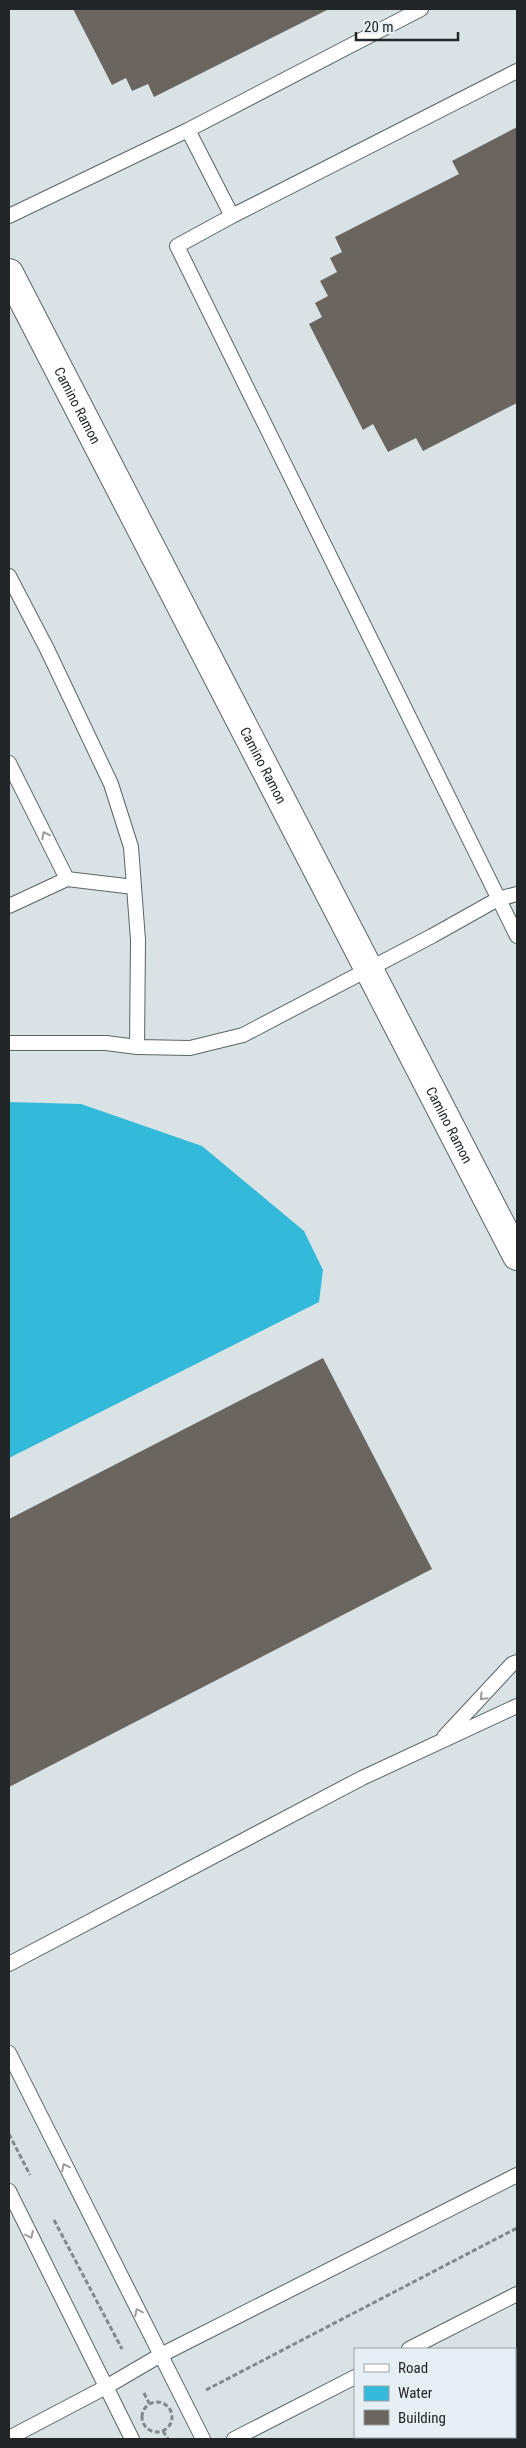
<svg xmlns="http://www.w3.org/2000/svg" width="526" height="2448" font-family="'Roboto Condensed',sans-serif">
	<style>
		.water { fill: #33badb }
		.building { fill: #6a655e }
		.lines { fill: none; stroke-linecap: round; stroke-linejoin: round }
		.lane-casing { stroke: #5b6467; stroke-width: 16 }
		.secondary-casing { stroke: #5b6467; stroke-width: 30 }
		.path { stroke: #82888b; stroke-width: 3; stroke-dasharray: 5 2.5; stroke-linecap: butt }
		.lane { stroke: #fff; stroke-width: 14 }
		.secondary { stroke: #fff; stroke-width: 28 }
		.oneway { stroke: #9c9d9e }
		.labels { text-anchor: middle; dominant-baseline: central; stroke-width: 5; stroke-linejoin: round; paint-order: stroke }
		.street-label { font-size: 14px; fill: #232628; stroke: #e6f0f4 }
	</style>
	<rect width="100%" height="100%" fill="#d9e3e6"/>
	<path class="water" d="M9 1102 81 1104 202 1146 304 1231 323 1270 319 1302 9 1458Z"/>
	<path class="building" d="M73 9H329L154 97 148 84 132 91 126 78 112 85Z
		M517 127V403L423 451 416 438 388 452 373 424 363 430 309 324 322 317 315 303 328 296 320 281 337 272 330 258 342 252 335 237 459 174 452 161Z
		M323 1358 432 1569 9 1787V1519Z"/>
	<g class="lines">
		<defs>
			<path id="lane" d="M188 130 232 216 517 71
				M9 216 188 130 421 9
				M232 216 177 246 517 936
				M9 576 47 649 111 784 131 847 138 940 137 1047
				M9 763 67 879
				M9 906 67 879 134 887
				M9 1043H106L137 1047 190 1048 243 1035 432 936 498 899 517 894
				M444 1737 512 1664 517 1662
				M9 1964 362 1778 517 1706
				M9 2053 203 2439
				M9 2191 132 2439
				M409 2349 517 2294
				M9 2438 106 2387 159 2356 517 2175
				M234 2439 355 2377"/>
			<g id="secondary">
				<path id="s1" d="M9 273 517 1256"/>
			</g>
		</defs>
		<use href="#lane" class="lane-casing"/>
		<use href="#secondary" class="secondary-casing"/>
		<path class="path" d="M9 2134 30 2175
			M54 2220 122 2349
			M206 2390 517 2228
			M144 2393 149 2403
			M142 2417a15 15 0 1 1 30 0a15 15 0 1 1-30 0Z
			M163 2431 168 2439"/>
		<use href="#lane" class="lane"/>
		<use href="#secondary" class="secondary"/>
	</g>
	<defs><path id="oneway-chevron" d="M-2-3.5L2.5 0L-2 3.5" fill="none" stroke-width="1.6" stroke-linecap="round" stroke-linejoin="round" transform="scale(1.25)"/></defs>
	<g class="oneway">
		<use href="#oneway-chevron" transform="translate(45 835) rotate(-117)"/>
		<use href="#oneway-chevron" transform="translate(483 1697) rotate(134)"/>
		<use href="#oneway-chevron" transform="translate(65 2167) rotate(-116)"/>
		<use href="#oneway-chevron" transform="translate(30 2235) rotate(64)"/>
		<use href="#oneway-chevron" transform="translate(138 2312) rotate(-116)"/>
	</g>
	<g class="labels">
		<g class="street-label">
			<text stroke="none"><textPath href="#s1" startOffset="149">Camino Ramon</textPath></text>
			<text stroke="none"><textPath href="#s1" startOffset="554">Camino Ramon</textPath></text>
			<text stroke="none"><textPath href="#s1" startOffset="959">Camino Ramon</textPath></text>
		</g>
	</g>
	<rect width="526" height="2448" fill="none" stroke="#232628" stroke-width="20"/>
	<rect x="354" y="2348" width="162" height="90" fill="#e6f0f4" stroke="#989fa2"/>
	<rect x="364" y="2364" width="25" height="8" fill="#ffffff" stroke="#989fa2"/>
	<text x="398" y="2373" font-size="15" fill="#232628">Road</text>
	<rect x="364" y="2386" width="25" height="15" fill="#33badb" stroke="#989fa2"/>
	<text x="398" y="2398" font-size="15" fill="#232628">Water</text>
	<rect x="364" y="2410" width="25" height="15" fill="#6a655e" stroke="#989fa2"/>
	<text x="398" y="2423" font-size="15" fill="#232628">Building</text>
	<path d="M356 32v8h102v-8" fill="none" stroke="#232628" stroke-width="2.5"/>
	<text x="364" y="32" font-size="15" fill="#232628" stroke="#e6f0f4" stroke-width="4" paint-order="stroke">20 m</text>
</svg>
